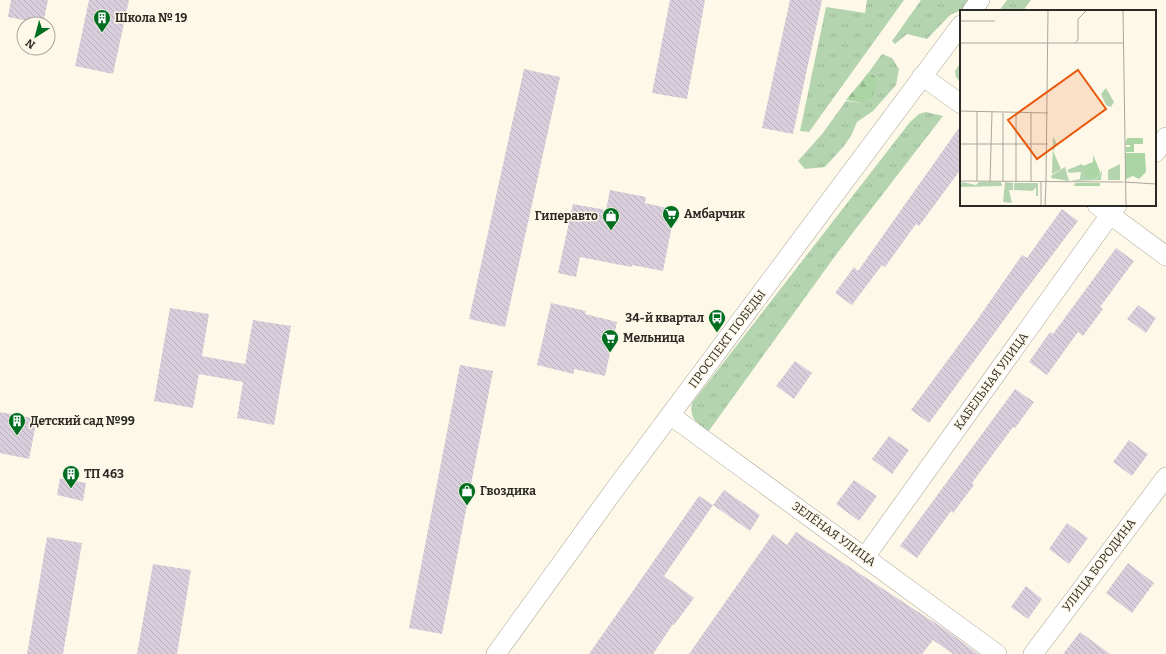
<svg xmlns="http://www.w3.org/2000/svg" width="1166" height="654" font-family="Bitter,serif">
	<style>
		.grass { fill: url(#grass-tufts) }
		.forest { fill: url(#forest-firs) }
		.building { fill: url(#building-back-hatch) }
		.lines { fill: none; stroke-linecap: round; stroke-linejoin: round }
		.minor-casing { stroke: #a8a395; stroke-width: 20 }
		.minor { stroke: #fff; stroke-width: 19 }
		.labels { text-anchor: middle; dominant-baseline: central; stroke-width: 3; stroke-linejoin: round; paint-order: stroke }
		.poi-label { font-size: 12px; font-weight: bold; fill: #2c2a25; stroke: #fef8e9; text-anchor: start }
		.street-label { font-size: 12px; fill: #2c2a25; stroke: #fef8e9 }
		.inset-road { fill: none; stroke: #aaa69b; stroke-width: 1 }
		.view { fill: #e8590c; fill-opacity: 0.15; stroke: #e8590c; stroke-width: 2 }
		.inset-edge { fill: none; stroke: #2c2a25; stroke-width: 2 }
	</style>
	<defs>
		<pattern id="grass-tufts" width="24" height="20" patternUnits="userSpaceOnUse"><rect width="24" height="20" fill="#b4d4af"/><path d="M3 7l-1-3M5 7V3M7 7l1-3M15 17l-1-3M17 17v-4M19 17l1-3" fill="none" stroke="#9bb696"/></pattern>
		<pattern id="forest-firs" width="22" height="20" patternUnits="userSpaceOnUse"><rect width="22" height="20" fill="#acd5a6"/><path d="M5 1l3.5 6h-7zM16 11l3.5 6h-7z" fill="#94b78f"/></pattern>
		<pattern id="building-back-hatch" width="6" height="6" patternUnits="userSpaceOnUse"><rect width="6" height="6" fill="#d9cedb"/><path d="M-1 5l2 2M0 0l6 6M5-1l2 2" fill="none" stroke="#bab1bc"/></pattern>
	</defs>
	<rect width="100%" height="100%" fill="#fef8e9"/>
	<path class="grass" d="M867 0H904L809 132 800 131 826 7 865 13Z
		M921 0H971L964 9 950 15 927 39 907 34 895 44 892 41Z
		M1007 0H1031L1023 11H999Z
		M882 54 892 58 899 69 896 85 873 111 857 122 851 136 844 146 825 167 805 169 798 161 822 134 846 101 862 103 879 79 869 72Z
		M961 62V83L956 77 955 71Z
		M926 112 943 116 838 252 708 432C697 423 689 418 692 403L910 122 919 114Z"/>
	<path class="forest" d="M869 72 879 79 873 95 862 103 846 100Z"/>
	<path class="building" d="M11 0H48L43 24 8 17Z
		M89 0H129L113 74 75 66Z
		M670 0H705L687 99 652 93Z
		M790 0H822L793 134 762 128Z
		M524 69 560 77 505 327 469 319Z
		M961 125V169L919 226 916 224 885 267 882 265 852 305 835 293 854 267 858 271Z
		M610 190 646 197 645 203 675 210 663 271 632 265 631 267 580 257 576 277 558 273 573 204 606 210Z
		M1062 209 1078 221 1025 291 929 423 911 410 975 323 1022 255 1027 258Z
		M1116 248 1134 261 1100 307 1103 309 1083 336 1078 332 1047 375 1029 362 1050 332 1053 334Z
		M551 303 586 311 585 314 617 322 605 376 574 369V374L537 365Z
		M1138 305 1156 318 1146 333 1127 319Z
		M170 308 209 314 202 356 245 364 253 320 291 326 274 425 237 418 243 382 199 374 193 408 154 401Z
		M795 361 812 373 794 399 776 386Z
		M460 365 493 371 442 634 409 628Z
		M1015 389 1034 402 1015 428 1013 427 972 483 974 485 953 513 951 511 917 558 900 546Z
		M0 412 37 419 29 459 0 453Z
		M889 436 909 450 892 474 872 459Z
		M1129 440 1148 454 1132 476 1113 462Z
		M60 478 86 483 83 501 57 495Z
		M854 480 877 496 859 521 836 504Z
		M724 490 760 515 750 531 713 505Z
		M699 496 713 505 664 576 694 598 674 625 673 624 653 654H589Z
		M1067 523 1088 538 1069 564 1049 549Z
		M796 532 946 630 978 654H953L933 640 922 654H689L773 534 787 545Z
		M47 537 82 543 63 654H27Z
		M1128 563 1154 583 1132 613 1106 593Z
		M153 564 191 570 177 654H137Z
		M1026 586 1042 599 1028 619 1011 607Z
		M1080 632 1110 654H1063Z"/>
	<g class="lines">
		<defs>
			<path id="minor" d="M972 11 980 0
				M922 76 961 104
				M1155 153 1166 137
				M1097 205 1166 256
				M670 415 997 654
				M865 557 1117 205
				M496 654 615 489 961 25
				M1033 654 1166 477"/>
		</defs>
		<use href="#minor" class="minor-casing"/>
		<use href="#minor" class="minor"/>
	</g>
	<defs>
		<symbol id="building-pin" viewBox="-11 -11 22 30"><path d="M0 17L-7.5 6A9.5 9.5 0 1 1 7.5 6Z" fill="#006e20" stroke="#fef8e9"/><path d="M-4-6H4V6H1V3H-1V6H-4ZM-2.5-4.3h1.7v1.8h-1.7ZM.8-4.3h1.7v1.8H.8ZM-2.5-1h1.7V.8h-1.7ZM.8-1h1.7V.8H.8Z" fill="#fff"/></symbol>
		<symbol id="supermarket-pin" viewBox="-11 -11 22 30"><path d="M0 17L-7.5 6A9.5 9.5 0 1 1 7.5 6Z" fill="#006e20" stroke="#fef8e9"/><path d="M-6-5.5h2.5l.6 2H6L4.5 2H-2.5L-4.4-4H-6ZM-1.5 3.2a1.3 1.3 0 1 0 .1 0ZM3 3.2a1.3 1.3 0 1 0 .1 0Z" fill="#fff"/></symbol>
		<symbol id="shop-pin" viewBox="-11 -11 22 30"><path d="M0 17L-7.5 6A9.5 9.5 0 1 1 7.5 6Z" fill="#006e20" stroke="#fef8e9"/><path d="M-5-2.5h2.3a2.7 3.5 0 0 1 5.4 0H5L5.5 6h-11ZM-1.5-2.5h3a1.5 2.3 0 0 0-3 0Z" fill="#fff"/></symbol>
		<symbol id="bus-pin" viewBox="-11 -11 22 30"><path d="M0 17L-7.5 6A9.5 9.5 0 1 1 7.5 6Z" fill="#006e20" stroke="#fef8e9"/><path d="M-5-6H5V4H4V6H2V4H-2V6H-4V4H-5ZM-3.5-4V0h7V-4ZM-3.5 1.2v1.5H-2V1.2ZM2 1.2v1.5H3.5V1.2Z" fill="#fff"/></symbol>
	</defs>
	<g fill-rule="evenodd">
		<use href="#building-pin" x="92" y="8" width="20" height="27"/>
		<use href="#supermarket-pin" x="661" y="204" width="20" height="27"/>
		<use href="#shop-pin" x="601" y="206" width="20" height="27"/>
		<use href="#bus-pin" x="707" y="308" width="20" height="27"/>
		<use href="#supermarket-pin" x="600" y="328" width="20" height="27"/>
		<use href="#building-pin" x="7" y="411" width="20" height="27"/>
		<use href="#building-pin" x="61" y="464" width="20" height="27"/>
		<use href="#shop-pin" x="457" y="481" width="20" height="27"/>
	</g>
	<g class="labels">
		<g class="poi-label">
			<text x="115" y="18">Школа № 19</text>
			<text x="684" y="214">Амбарчик</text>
			<text x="598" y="216" text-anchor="end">Гиперавто</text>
			<text x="704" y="318" text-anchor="end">34-й квартал</text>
			<text x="623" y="338">Мельница</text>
			<text x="30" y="421">Детский сад №99</text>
			<text x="84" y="474">ТП 463</text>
			<text x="480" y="491">Гвоздика</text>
		</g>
		<g class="street-label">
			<text transform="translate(727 339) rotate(-53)">ПРОСПЕКТ ПОБЕДЫ</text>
			<text transform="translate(991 381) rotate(-54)">КАБЕЛЬНАЯ УЛИЦА</text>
			<text transform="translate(834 534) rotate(36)">ЗЕЛЁНАЯ УЛИЦА</text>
			<text transform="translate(1099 565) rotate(-53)">УЛИЦА БОРОДИНА</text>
		</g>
	</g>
	<g transform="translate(960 10)">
		<rect width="196" height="196" fill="#fef8e9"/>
		<path d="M93 126 97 134 93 141 101 159 92 164ZM122 154 132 170 138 167 142 160 141 170 111 171 120 169 121 162 109 163 107 160ZM105 157 109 171 91 168 92 165ZM2 172 16 175 19 172H41L42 176 0 177ZM45 172 53 173V180H49L52 193 43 192ZM54 173H78V186H76V177L73 181 54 180Z" fill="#b4d4af"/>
		<path d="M167 128H183V134H174V142H166V137H170V135H165ZM165 143H185L186 162 179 169 173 166 166 169ZM133 145 140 161 139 166 132 170 126 167 123 156 133 152ZM115 173H140V176H114Z" fill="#acd5a6"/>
		<path d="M160 154V170H148V160Z" fill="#b4d4af"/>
		<path d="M146 78 154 92 151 97 146 95 141 84Z" fill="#b4d4af"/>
		<path class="inset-road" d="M163 0 166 196M0 11H35M0 33H163M115 33 118 30V9L127 0M0 101 88 103M71 103V172M0 106V163M0 134H88M0 171 163 172M17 171V101M30 172 32 102M43 172V103M56 172V103M86 172 88 0M164 172 196 174M81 196V172M85 196 86 172"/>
		<path class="view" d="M118 60 146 99 77 149 48 110Z"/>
		<rect width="196" height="196" class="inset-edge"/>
	</g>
	<g transform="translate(36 36) rotate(216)"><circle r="19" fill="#fef8e9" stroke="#aaa69b"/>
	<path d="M0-3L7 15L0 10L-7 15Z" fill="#006e20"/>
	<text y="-6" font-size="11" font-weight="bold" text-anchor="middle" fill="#2c2a25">N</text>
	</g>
</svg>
